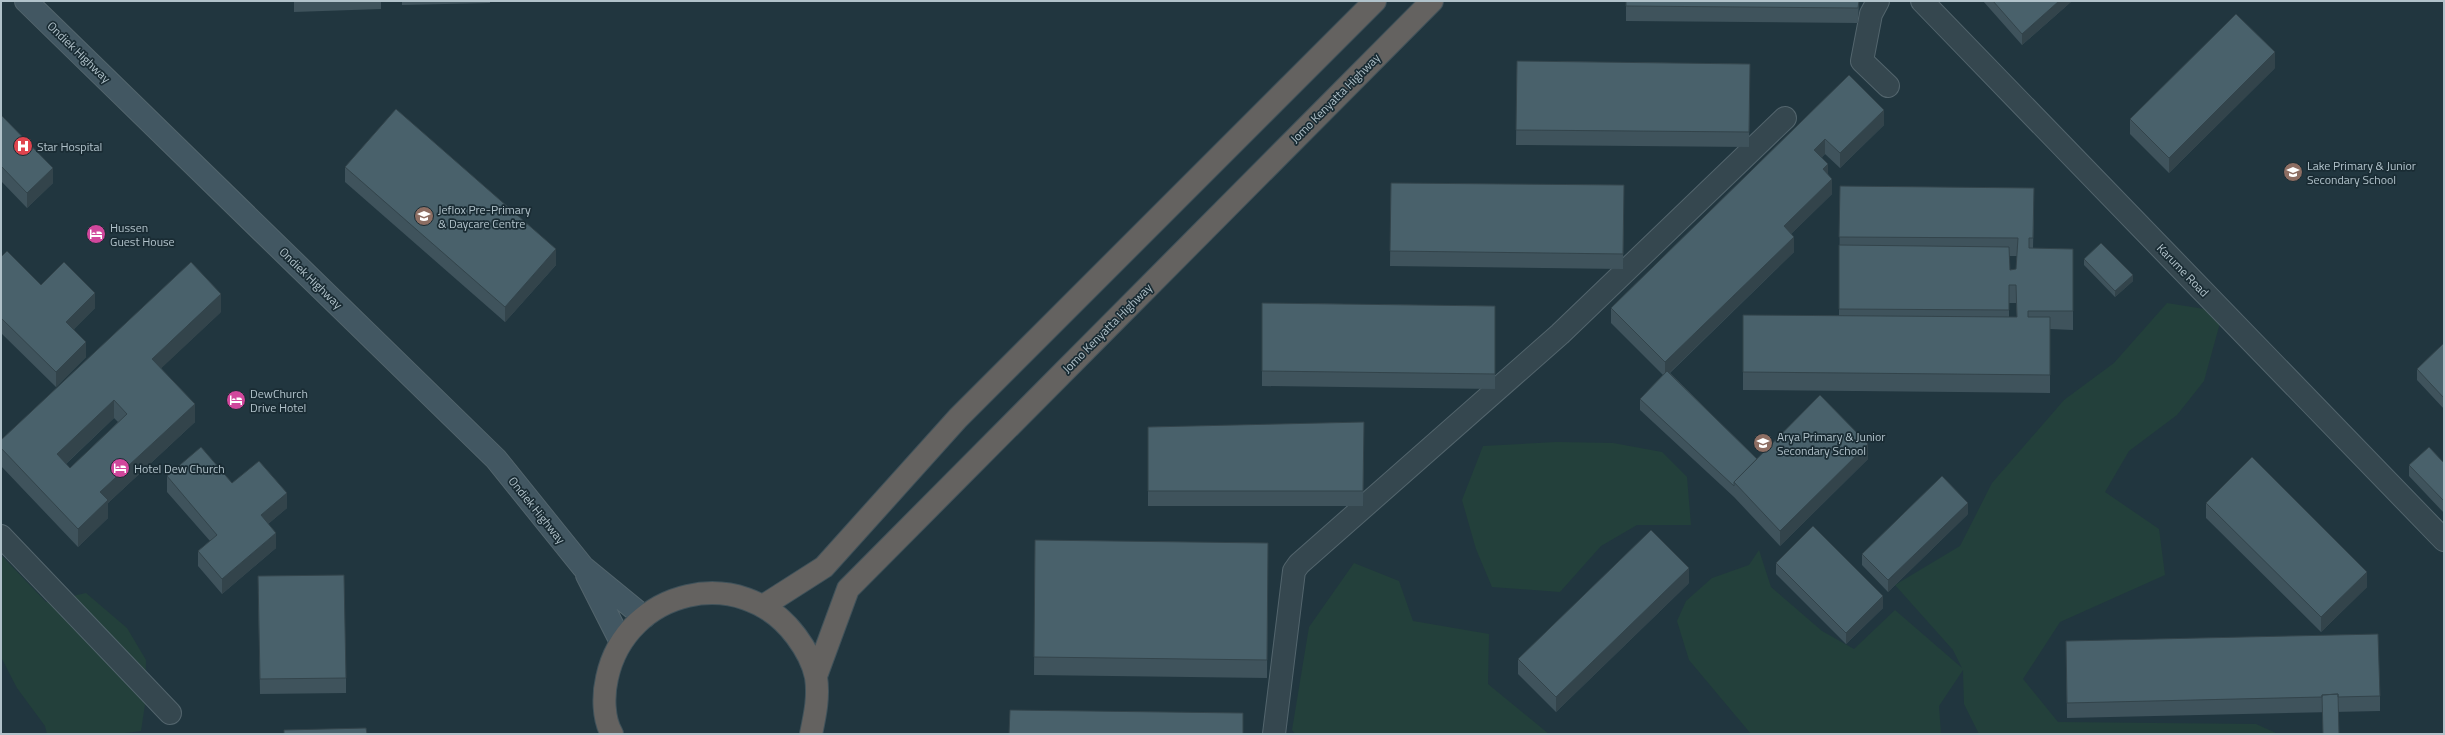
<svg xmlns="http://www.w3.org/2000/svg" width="2445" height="735" font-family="'Titillium Web',sans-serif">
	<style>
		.green { fill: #23403b }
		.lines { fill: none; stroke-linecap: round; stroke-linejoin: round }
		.service-casing { stroke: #53656d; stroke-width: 24 }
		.minor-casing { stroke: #53656d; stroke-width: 24 }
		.secondary-casing { stroke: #53656d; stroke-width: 24 }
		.trunk-casing { stroke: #40525a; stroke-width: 24 }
		.service { stroke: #35474f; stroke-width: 22 }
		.minor { stroke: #35474f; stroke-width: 22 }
		.secondary { stroke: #425762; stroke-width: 22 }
		.trunk { stroke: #646260; stroke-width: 22 }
		.wall { fill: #3f535c; fill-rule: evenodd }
		.shaded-wall { fill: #33444b }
		.building { fill: #49616b; stroke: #33444b; fill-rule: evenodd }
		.labels { text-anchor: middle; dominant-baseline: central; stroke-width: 3.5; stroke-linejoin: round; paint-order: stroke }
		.street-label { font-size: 12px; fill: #b1c2ca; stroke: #1a2c34 }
		.poi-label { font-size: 12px; fill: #b1c2ca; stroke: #1a2c34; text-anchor: start }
	</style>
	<rect width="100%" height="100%" fill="#21363f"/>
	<path class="green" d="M2167 303 2223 312 2204 381 2177 415 2129 451 2105 492 2159 529 2165 575 2060 622 2023 679 2058 722 2256 724 2278 734H1979L1964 704 1963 670 1939 706 1941 734H1751L1689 660 1677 621 1686 601 1712 578 1749 565 1759 550 1771 587 1822 631 1854 649 1895 610 1962 668 1953 650 1895 585 1960 546 1992 483 2064 400 2114 363Z
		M1556 442 1613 443 1662 452 1687 477 1691 525H1637L1601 546 1560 592 1492 587 1476 549 1462 500 1483 446Z
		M1 555 46 602 86 593 127 628 146 660 145 704 141 731 118 734H47L45 726 17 688 1 657Z
		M1354 563 1399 581 1413 621 1489 634 1488 684 1549 734H1295L1292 730 1309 627Z"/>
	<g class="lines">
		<defs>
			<path id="service" d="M1878 1 1871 14 1862 61 1888 86
				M1274 734 1294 571 1299 564 1560 334 1785 118"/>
			<path id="minor" d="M1922 1 2444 540
				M1 536 170 713"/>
			<path id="secondary" d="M26 1 496 459 583 567 644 617
				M587 575 621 642"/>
			<path id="trunk" d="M763 606 824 567 958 418 1375 1
				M816 676 848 589 1432 1
				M612 734C603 719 603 695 607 678 626 589 741 562 796 636 805 648 813 662 816 677 819 697 815 715 811 734"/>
		</defs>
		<use href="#service" class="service-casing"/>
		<use href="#minor" class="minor-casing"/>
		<use href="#secondary" class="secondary-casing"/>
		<use href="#trunk" class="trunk-casing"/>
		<use href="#service" class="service"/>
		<use href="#minor" class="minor"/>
		<use href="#secondary" class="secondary"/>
		<use href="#trunk" class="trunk"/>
	</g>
	<path class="wall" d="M294 1H381V9L294 12Z
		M402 1H490V3L402 5Z
		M1626 1H1859L1858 23 1626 21Z
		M1983 1H2072L2022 45Z
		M1517 61 1750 64 1749 147 1516 145Z
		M2275 68 2169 173 2130 134V119Z
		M1849 75 1884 125 1840 168 1825 154 1822 157 1828 174 1832 194 1791 234 1794 252 1670 373 1757 459H1868L1780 546 1734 497 1640 410V399L1663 375 1611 323V308Z
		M1 115 53 183 27 208 1 181Z
		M345 167 556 265 505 322 345 182Z
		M1391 183 1624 185 1623 269 1390 266Z
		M1840 186 2034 206 2033 249H2073V330L2050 329V393L1743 390V315L1839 316ZM2009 256H2017L2016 269 2010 270ZM2009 303H2016L2017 317H2009Z
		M1 257 41 285 95 308 74 329 86 357 56 387 1 333Z
		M2084 259 2133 281 2115 297 2084 265Z
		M1262 303 1495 306V389L1262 386Z
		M221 312 161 368 195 422 108 503V518L78 547 1 466V440ZM114 418 118 422 70 468 66 464Z
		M2444 343V409L2417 380V369Z
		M1364 422 1363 506H1148V427Z
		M2444 463V513L2409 476V465Z
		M167 476 232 483 287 508 268 524 276 548 222 594 198 566V551L210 541 167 492Z
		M2206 503 2367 587 2321 632 2206 518Z
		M1968 514 1888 592 1862 565V554Z
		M1035 540 1268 543 1267 678 1034 675Z
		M1776 563 1883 608 1846 644 1776 574Z
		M1689 583 1556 712 1518 674V659Z
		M258 591 346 678V693L260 694Z
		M2066 641 2380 696V711L2067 718Z"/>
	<path class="shaded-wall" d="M2059 1H2072L2022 45V34Z
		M2275 52V68L2169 173V158Z
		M1884 110V125L1840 168V153Z
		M1825 139V154L1814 165V150Z
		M1828 164V179L1823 169Z
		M53 168V183L27 208V193Z
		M1832 179V194L1784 241V226Z
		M1794 237V252L1665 377V362Z
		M556 249V265L505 322V307Z
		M2133 275V281L2115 297V291Z
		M95 293V308L66 337V322Z
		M221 294V312L152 377V359Z
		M86 342V357L56 387V372Z
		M114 400V418L57 472V454Z
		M195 404V422L108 503V518L78 547V529L100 492Z
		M1868 444V459L1780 546V531Z
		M287 493V508L261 530V515Z
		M1968 503V514L1888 592V580Z
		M276 533V548L222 594V579Z
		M1689 568V583L1556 712V697Z
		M2367 572V587L2321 632V617Z
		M1883 596V608L1846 644V633Z"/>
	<path class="building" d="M1626 1H1859L1858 8 1626 6Z
		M1993 1H2059L2022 34Z
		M2236 14 2275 52 2169 158 2130 119Z
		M1517 61 1750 64 1749 132 1516 130Z
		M1849 75 1884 110 1840 153 1825 139 1814 150 1828 164 1823 169 1832 179 1784 226 1794 237 1665 362 1611 308Z
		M396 109 556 249 505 307 345 167Z
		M1 115 53 168 27 193 1 166Z
		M1391 183 1624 185 1623 254 1390 251Z
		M1840 186 2034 188 2033 238H2029V248L2073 249V311H2028V317H2050V375L1743 372V315L2017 317 2016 285H2009V310L1839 309V245L2009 247 2010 270 2016 269 2018 238 1839 237Z
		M2101 243 2133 275 2115 291 2084 259Z
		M7 251 41 285 64 262 95 293 66 322 86 342 56 372 1 318V257Z
		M191 262 221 294 152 359 195 404 100 492 108 500 78 529 1 448V440ZM114 400 127 414 70 468 57 454Z
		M1262 303 1495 306V374L1262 371Z
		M2444 343V398L2417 369Z
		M1667 371 1757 459 1734 482V486L1640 399Z
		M1820 395 1868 444 1780 531 1734 482Z
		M1364 422 1363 491H1148V427Z
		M201 447 232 483 259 461 287 493 261 515 276 533 222 579 198 551 217 535 167 476Z
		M2429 447 2444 463V501L2409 465Z
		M2252 457 2367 572 2321 617 2206 503Z
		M1942 476 1968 503 1888 580 1862 554Z
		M1813 526 1883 596 1846 633 1776 563Z
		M1651 530 1689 568 1556 697 1518 659Z
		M1035 540 1268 543 1267 660 1034 657Z
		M344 575 346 678 260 679 258 576Z
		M2378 634 2380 696 2338 697V694L2322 695V697L2067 703 2066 641Z
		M2338 694 2339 734H2323L2322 695Z
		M1010 710 1243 713V734H1009Z
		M366 728 367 734H284V730Z"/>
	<defs>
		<symbol id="hospital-disc" viewBox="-11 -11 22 22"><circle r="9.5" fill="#e0444e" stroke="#1a2c34"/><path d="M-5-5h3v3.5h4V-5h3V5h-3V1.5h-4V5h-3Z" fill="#fff"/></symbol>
		<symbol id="school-disc" viewBox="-11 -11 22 22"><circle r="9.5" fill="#8d6e63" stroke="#1a2c34"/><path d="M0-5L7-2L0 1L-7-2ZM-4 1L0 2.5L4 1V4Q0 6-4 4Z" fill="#fff"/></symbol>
		<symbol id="hotel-disc" viewBox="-11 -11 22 22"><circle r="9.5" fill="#d1479c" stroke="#1a2c34"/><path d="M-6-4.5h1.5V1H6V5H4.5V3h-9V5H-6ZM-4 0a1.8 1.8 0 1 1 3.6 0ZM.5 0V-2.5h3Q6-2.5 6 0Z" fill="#fff"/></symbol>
	</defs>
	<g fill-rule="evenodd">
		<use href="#hospital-disc" x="12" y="135" width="22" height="22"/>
		<use href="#school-disc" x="2282" y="161" width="22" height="22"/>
		<use href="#school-disc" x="413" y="205" width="22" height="22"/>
		<use href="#hotel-disc" x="85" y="223" width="22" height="22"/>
		<use href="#hotel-disc" x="225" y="389" width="22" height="22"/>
		<use href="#school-disc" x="1752" y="432" width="22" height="22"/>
		<use href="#hotel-disc" x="109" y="457" width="22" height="22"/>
	</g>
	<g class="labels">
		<g class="street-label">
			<text transform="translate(79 52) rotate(44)">Ondiek Highway</text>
			<text transform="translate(1335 98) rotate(-45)">Jomo Kenyatta Highway</text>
			<text transform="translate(2183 270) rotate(46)">Karume Road</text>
			<text transform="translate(311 278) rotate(44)">Ondiek Highway</text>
			<text transform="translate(1107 328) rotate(-45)">Jomo Kenyatta Highway</text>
			<text transform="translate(537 510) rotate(51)">Ondiek Highway</text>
		</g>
		<g class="poi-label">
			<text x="37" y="146">Star Hospital</text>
			<text x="2307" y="165">Lake Primary &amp; Junior<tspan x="2307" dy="14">Secondary School</tspan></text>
			<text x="438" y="209">Jeflox Pre-Primary<tspan x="438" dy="14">&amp; Daycare Centre</tspan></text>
			<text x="110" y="227">Hussen<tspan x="110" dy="14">Guest House</tspan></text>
			<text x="250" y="393">DewChurch<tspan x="250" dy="14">Drive Hotel</tspan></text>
			<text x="1777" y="436">Arya Primary &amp; Junior<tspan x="1777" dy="14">Secondary School</tspan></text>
			<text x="134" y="468">Hotel Dew Church</text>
		</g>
	</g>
	<rect width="2445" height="735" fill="none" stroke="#b1c2ca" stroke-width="4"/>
</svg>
